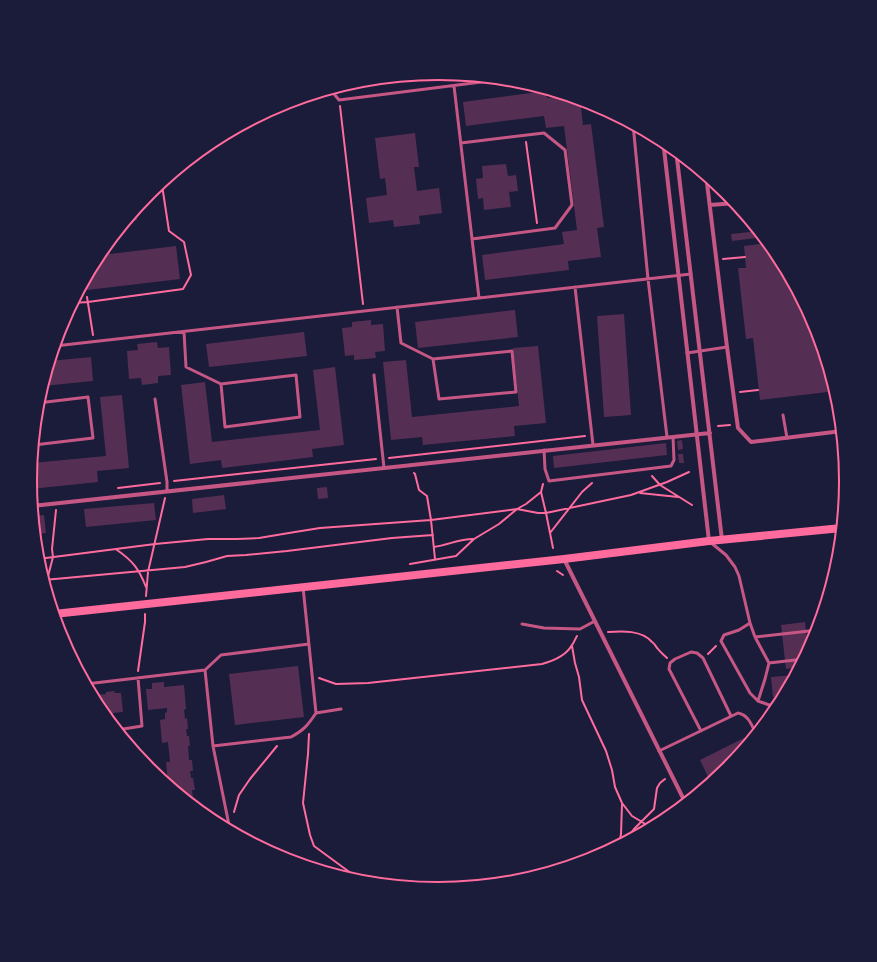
<svg xmlns="http://www.w3.org/2000/svg" width="877" height="962" font-family="'Roboto Condensed',sans-serif">
	<style>
		.building { fill: #542f53 }
		.lines { fill: none; stroke-linecap: round; stroke-linejoin: round }
		.path { stroke: #ff6b9d; stroke-width: 2 }
		.service { stroke: #c65784; stroke-width: 3 }
		.minor { stroke: #c65784; stroke-width: 4 }
		.secondary { stroke: #ff6b9d; stroke-width: 8 }
		.rim { fill: none; stroke: #ff6b9d; stroke-width: 2 }
	</style>
	<rect width="100%" height="100%" fill="#1b1b3a"/>
	<path class="building" d="M439 73 444 74 349 85V83L359 80Z
		M546 91 547 98 567 95 580 99 583 125 591 124 604 227 597 228 601 257 568 261 569 270 485 280 482 255 564 244 562 232 577 230 564 126 546 128 544 116 466 126 463 102Z
		M415 133 419 167H414L417 191 439 188 442 213 419 216 420 224 394 227 393 220 369 223 366 198 387 195 385 178 380 179 375 138Z
		M506 164 508 176 516 175 518 191 509 192 511 207 484 210 483 198 478 199 476 179 483 178 482 166Z
		M136 209 137 220 125 222Z
		M759 231 765 237 732 241 731 234Z
		M109 242 110 254 176 246 180 279 79 291 99 254Z
		M769 243 778 254 816 325 836 391 760 400 753 338 746 339 738 268H746L744 246Z
		M515 310 518 337 418 348 415 322Z
		M624 314 631 415 604 417 597 316Z
		M371 320V325L383 324 385 351 375 352 376 358 354 360V355L345 356 342 328 352 327V322Z
		M304 332 307 356 209 367 206 344Z
		M157 342 158 348 169 347 171 375 158 376V383L142 385 141 378 129 379 127 351 138 350 137 344Z
		M538 346 546 423 514 426 515 436 423 445 422 437 391 440 383 362 406 360 412 417 519 406 513 348Z
		M91 357 93 381 43 386 50 361Z
		M335 367 344 445 312 449 313 457 222 468 221 460 190 464 181 385 205 382 212 442 320 430 313 370Z
		M122 395 129 468 97 471 98 482 31 489 30 481 32 463 106 456 100 397Z
		M682 440 683 449 678 450 677 441Z
		M666 443 667 455 554 468 553 456Z
		M678 454H683L684 463H679Z
		M327 487 328 498 318 499 317 488Z
		M224 495 226 509 193 513 192 499Z
		M154 503 156 520 86 527 84 509Z
		M44 515 46 533 35 534 33 516Z
		M805 622 808 652 785 696 773 697 771 677 794 675 793 668 786 669 781 625Z
		M298 666 304 717 235 725 229 674Z
		M164 682V687L184 685 186 709 184 710 185 719 187 718 188 729H186L187 736H189L190 746H188L189 760H192L193 771H190L191 778H193L195 790H192L193 798H195L196 808 173 789 172 786H170L168 785 166 762H170L168 742 162 743 160 720 165 719V713L167 712V708L148 710 146 689H152V683Z
		M114 691 115 693H121L123 712 113 713V718L108 719 99 708 91 693H98V695L106 694V692Z
		M748 736 751 741 727 770 711 783 700 760Z"/>
	<g class="lines">
		<path class="path" d="M340 106 363 304
			M526 142 537 223
			M723 259 745 257
			M87 297 93 335
			M72 303 88 302 183 289 191 275 184 242 169 231 162 185
			M740 392 758 390
			M718 426 730 425
			M389 458 585 436
			M414 473 415 474 419 490 427 496 431 520 435 559
			M652 476 660 485 692 505
			M174 481 376 459
			M543 484 541 492 546 513 553 548
			M118 488 160 483
			M640 493 678 497
			M550 533 582 492 592 483
			M434 547C448 545 459 539 473 539
			M117 550C133 561 139 569 146 587
			M38 559 155 544 208 539H237L259 538 295 532 320 528 431 520 517 509 538 513H546L631 495 667 482 689 472
			M410 564 456 556 474 539 499 524 517 509 526 504 541 492
			M557 571 563 575
			M44 580 185 567 206 562 227 556 246 555 287 551 392 538 433 535
			M47 590V580L53 557 52 549 56 510
			M146 596 148 572 165 498
			M608 632C622 631 642 630 652 642 655 644 656 647 658 649 661 653 664 655 667 658
			M572 646 575 663 579 677 582 700 606 751 612 770 615 787 622 803 632 816 647 825 649 830
			M708 654 716 646
			M138 671 145 622V614
			M319 678 336 684 368 683 542 664C553 661 566 656 572 645 574 643 575 639 577 636
			M309 734 308 754 303 803 310 835 314 846 363 882
			M234 812 239 795 250 779 277 746
			M625 842 634 829 654 809 657 788 660 783 665 779
			M619 845 621 834 622 804"/>
		<path class="service" d="M454 86 479 298
			M330 89 339 100 505 79
			M633 124 648 279 667 437
			M461 143 544 133 565 150 572 205 555 228 472 239
			M164 180 169 179
			M575 287 593 445
			M397 307 401 343 433 359 512 351 516 392 439 399 433 359
			M184 332 186 367 221 384 296 375 300 417 225 427 221 384
			M55 346 691 274
			M687 353 727 347
			M374 375 384 468
			M155 399 167 482V491
			M783 415 787 438
			M34 445 93 438 88 397 38 403
			M544 450 545 469 549 481 671 466 674 460 673 437
			M710 542 726 555 735 567 739 576 750 623 755 637 769 663 765 679 758 701
			M750 623 739 630 724 635 721 641 750 693 758 701 769 705 780 704
			M522 624 544 628 580 629 595 621
			M755 637 818 630
			M769 663 804 659
			M205 670 213 746 230 830
			M86 684 205 670 221 655 309 644
			M316 713 341 709
			M117 730 142 726 138 678
			M701 731 669 669 670 663 675 659 691 652 697 653 703 658 731 716
			M213 746 291 737C304 730 308 725 316 713L303 587
			M659 751 738 713C749 715 752 726 756 734"/>
		<path class="minor" d="M663 140 709 541
			M676 150 722 540
			M706 175 727 347 738 428 751 442 842 431
			M710 205 736 203
			M32 506 710 433
			M564 559 686 804"/>
		<path class="secondary" d="M54 614 564 559 709 541 842 528"/>
	</g>
	<path d="M0 0H877V962H0ZM37 481a401 401 0 1 1 802 0a401 401 0 1 1-802 0Z" fill="#1b1b3a" fill-rule="evenodd"/>
	<path class="rim" d="M37 481a401 401 0 1 1 802 0a401 401 0 1 1-802 0Z"/>
</svg>
